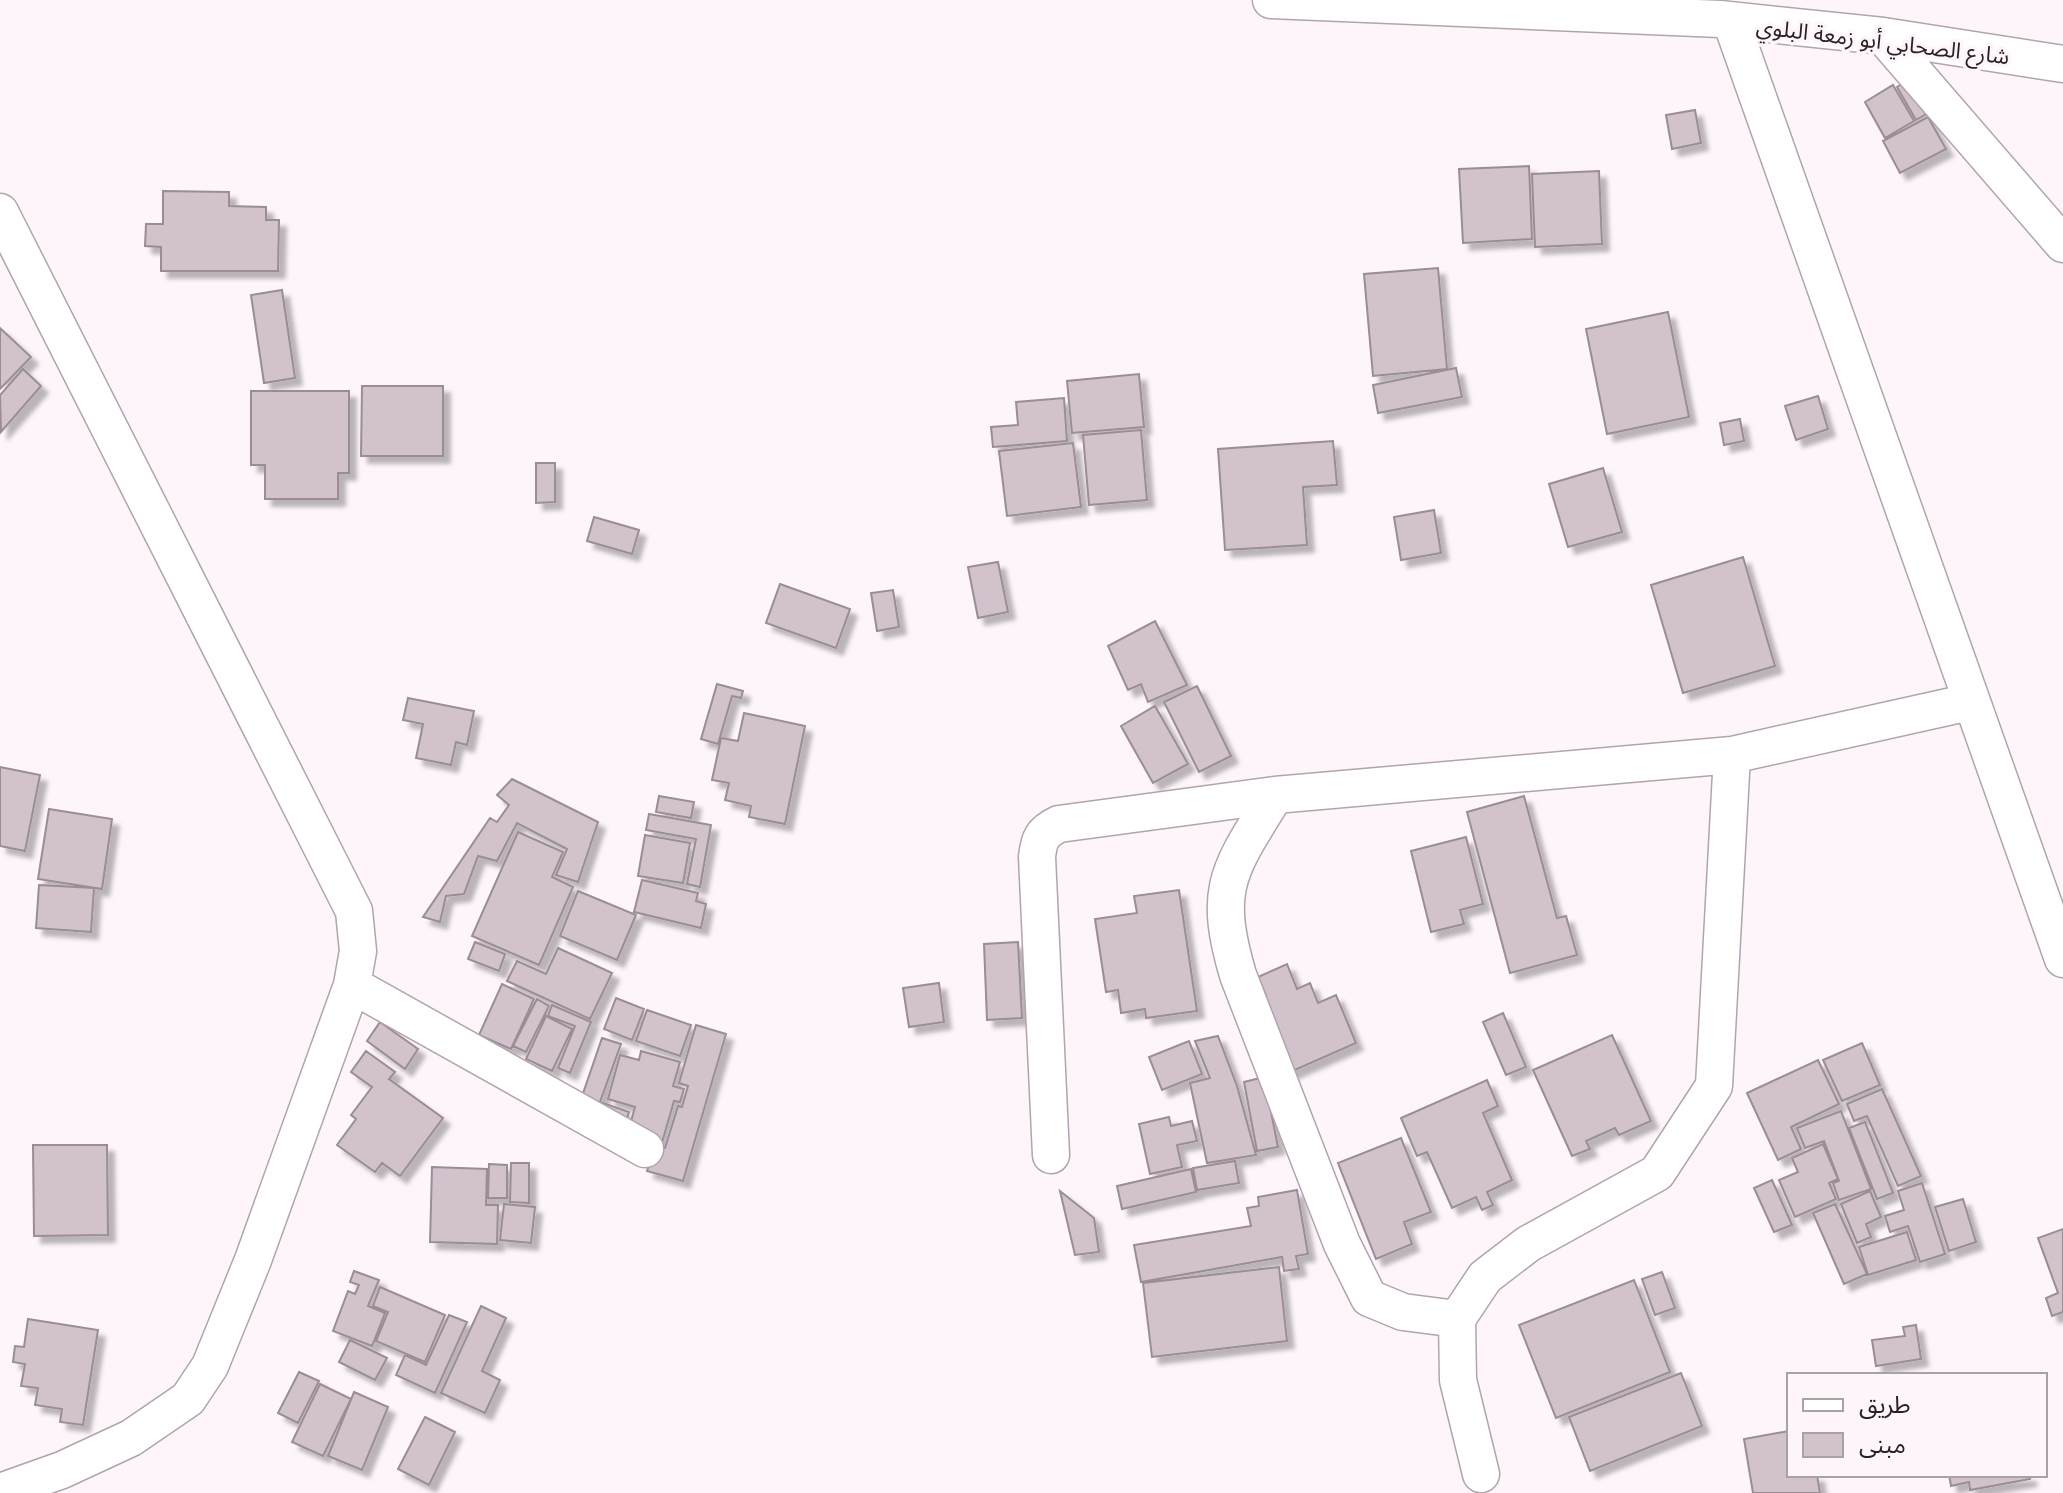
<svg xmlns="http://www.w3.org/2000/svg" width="2063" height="1493" font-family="'Open Sans','Noto Sans Arabic',sans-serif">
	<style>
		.building { fill: #d1c2cc; stroke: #9a8d96; stroke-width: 2; filter: url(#shadow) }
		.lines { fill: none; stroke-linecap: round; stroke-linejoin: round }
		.street-casing { stroke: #b2a4ae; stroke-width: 39 }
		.street { stroke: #fff; stroke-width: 36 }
		.labels { text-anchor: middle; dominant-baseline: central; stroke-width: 7; stroke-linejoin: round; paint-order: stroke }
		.street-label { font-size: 22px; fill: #282226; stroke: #fef5fb }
	</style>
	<defs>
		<filter id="shadow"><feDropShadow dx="7" dy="7" stdDeviation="2" flood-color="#0004"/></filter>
	</defs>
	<rect width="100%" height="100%" fill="#fef5fb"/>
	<path class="building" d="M1913 77 1933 110 1916 120 1897 87Z
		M1893 85 1914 121 1885 138 1865 102Z
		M1695 110 1701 143 1672 149 1666 115Z
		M1928 117 1946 149 1900 173 1883 141Z
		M1529 166 1532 239 1463 243 1459 169Z
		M1599 171 1602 244 1535 247 1532 174Z
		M163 191 229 192V206L266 207V220H279L278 271H161V247L145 246 146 224H163Z
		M1438 268 1447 369 1373 376 1364 274Z
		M282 290 295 378 264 383 251 295Z
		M1668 312 1689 417 1607 434 1586 329Z
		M0 328 31 357 0 389Z
		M1456 368 1462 397 1378 413 1373 385Z
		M23 369 41 386 1 432 0 395Z
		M1139 374 1144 427 1072 433 1067 381Z
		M362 386H443V456H361Z
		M251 391H349V473H338V499H265V465H251Z
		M1818 396 1828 429 1796 440 1785 406Z
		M1064 398 1067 441 993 447 991 427 1018 425 1016 402Z
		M1740 419 1744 441 1724 445 1720 423Z
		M1141 430 1147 500 1089 505 1083 435Z
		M1333 441 1337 485 1303 487 1307 545 1225 550 1218 449Z
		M1073 443 1081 507 1007 516 999 451Z
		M536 463H555V502L536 503Z
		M1603 468 1622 532 1568 547 1549 484Z
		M1434 510 1441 553 1401 560 1394 517Z
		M594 517 639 530 632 554 587 541Z
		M1743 557 1775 666 1683 693 1651 585Z
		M998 562 1008 612 978 618 968 567Z
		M780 584 850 609 836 648 766 623Z
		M893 590 899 627 877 631 871 593Z
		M1155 621 1187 685 1148 702 1141 684 1128 690 1108 646Z
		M717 684 743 691 741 698 732 696 718 744 701 739Z
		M1197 686 1231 756 1199 772 1164 702Z
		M408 698 474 711 467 745 456 742 451 765 416 758 423 724 403 720Z
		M1155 706 1188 764 1153 783 1121 726Z
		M744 713 805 726 785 824 749 817 751 806 725 800 729 783 712 780 721 738 738 741Z
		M0 767 40 775 25 851 0 846Z
		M512 779 598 822 578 882 556 875 567 849 517 823 497 861 478 856 464 894 446 896 440 922 423 917 490 818 497 822 509 805 497 795Z
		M659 796 694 802 691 818 656 812Z
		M1524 796 1557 918 1566 916 1577 955 1510 973 1467 812Z
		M49 809 112 819 102 889 38 879Z
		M649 814 711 825 700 887 687 884 696 839 646 830Z
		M518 832 563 852 552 877 573 887 539 965 472 936Z
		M645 835 690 843 683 883 638 876Z
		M1466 837 1483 904 1460 910 1464 924 1431 932 1411 851Z
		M642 880 698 893 696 901 706 904 701 928 634 912Z
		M39 885 94 888 91 932 36 928Z
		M1179 890 1197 1011 1146 1018 1145 1009 1121 1013 1118 990 1106 992 1095 919 1137 913 1134 896Z
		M578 891 636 915 617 960 560 936Z
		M475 942 505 954 499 971 468 959Z
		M1018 942 1022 1018 987 1020 984 944Z
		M558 948 612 973 590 1019 507 981 517 961 546 974Z
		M1287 964 1297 989 1310 983 1318 1003 1336 995 1356 1043 1288 1073 1257 1000 1266 996 1258 977Z
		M939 983 944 1022 909 1027 903 988Z
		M502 984 534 999 511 1049 479 1035Z
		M616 998 644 1009 632 1040 604 1029Z
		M537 999 549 1006 526 1052 513 1046Z
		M552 1005 591 1022 570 1073 558 1068 575 1026 548 1016Z
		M647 1010 691 1025 680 1056 636 1041Z
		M1503 1013 1526 1067 1506 1075 1483 1022Z
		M546 1016 572 1029 552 1071 526 1059Z
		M380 1022 418 1049 405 1069 367 1041Z
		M696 1025 726 1034 683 1181 647 1171 655 1145 665 1148 678 1106 682 1107 688 1086 679 1083Z
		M1612 1035 1651 1121 1619 1135 1615 1128 1586 1141 1590 1149 1572 1156 1533 1070Z
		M1218 1036 1237 1086 1256 1155 1207 1163 1190 1083 1210 1078 1195 1041Z
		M602 1038 621 1044 600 1102 629 1112 624 1127 577 1111Z
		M1189 1041 1202 1074 1162 1090 1149 1057Z
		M1862 1043 1880 1085 1842 1101 1823 1060Z
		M366 1051 395 1072 389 1079 443 1118 400 1176 382 1163 375 1172 337 1145 356 1119 351 1115 372 1087 351 1072Z
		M641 1051 680 1062 673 1086 684 1089 680 1102 674 1101 661 1146 627 1136 635 1107 608 1099 620 1055 639 1060Z
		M1818 1060 1839 1104 1791 1127 1801 1149 1778 1160 1747 1093Z
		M1264 1077 1278 1147 1257 1151 1244 1082Z
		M1487 1080 1498 1106 1483 1113 1512 1180 1487 1192 1493 1205 1482 1210 1476 1197 1452 1208 1427 1152 1417 1156 1401 1118Z
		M1882 1089 1921 1176 1898 1186 1867 1116 1854 1121 1847 1104Z
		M1841 1111 1871 1189 1839 1200 1833 1183 1839 1181 1824 1141 1805 1148 1797 1128Z
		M1169 1117 1171 1126 1192 1121 1197 1141 1177 1145 1182 1167 1150 1174 1139 1124Z
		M1865 1122 1893 1193 1877 1199 1849 1128Z
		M1401 1138 1431 1212 1404 1222 1412 1244 1376 1259 1338 1163Z
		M1823 1144 1838 1179 1829 1183 1836 1199 1795 1217 1779 1180 1798 1172 1792 1158Z
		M33 1145H107L108 1235 34 1236Z
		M1235 1161 1239 1183 1197 1190 1193 1168Z
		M511 1163H529V1203L510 1202Z
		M489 1164 507 1165V1198H488Z
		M432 1167 487 1169 486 1205H498L497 1244 430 1242Z
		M1191 1169 1196 1192 1122 1209 1117 1186Z
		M1772 1180 1792 1225 1774 1232 1754 1188Z
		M1922 1183 1945 1254 1920 1262 1908 1226 1890 1232 1885 1216 1904 1210 1898 1191Z
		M1297 1190 1308 1254 1296 1256 1299 1269 1284 1271 1282 1257 1141 1282 1134 1245 1251 1226 1247 1208 1259 1206 1258 1197Z
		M1060 1191 1094 1218 1099 1252 1075 1255Z
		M1870 1191 1881 1217 1866 1224 1871 1237 1857 1243 1841 1204Z
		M1963 1199 1976 1242 1949 1251 1935 1207Z
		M504 1204 535 1207 531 1243 500 1240Z
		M1835 1204 1867 1274 1844 1284 1813 1213Z
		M2063 1229V1312L2052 1316 2046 1298 2058 1293 2038 1238Z
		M1907 1232 1916 1260 1868 1275 1859 1247Z
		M1279 1267 1287 1341 1152 1357 1143 1283Z
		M354 1271 379 1280 368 1306 385 1313 372 1346 333 1331 348 1291 355 1294 359 1285 350 1282Z
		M1662 1272 1675 1308 1655 1315 1642 1279Z
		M1634 1280 1670 1372 1556 1418 1519 1325Z
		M380 1287 445 1315 425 1362 376 1341 388 1312 373 1306Z
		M481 1306 506 1318 482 1371 500 1380 485 1413 441 1393Z
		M449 1315 467 1322 435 1393 396 1375 405 1355 426 1365Z
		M28 1319 98 1330 83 1425 60 1422 62 1409 35 1405 38 1388 21 1386 25 1364 13 1362 15 1346 24 1347Z
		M1916 1325 1921 1359 1876 1366 1872 1340 1905 1336 1903 1327Z
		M350 1340 387 1358 375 1380 339 1362Z
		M299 1372 319 1381 298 1423 278 1413Z
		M1681 1373 1702 1426 1590 1471 1569 1417Z
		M320 1384 351 1399 323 1456 292 1442Z
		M354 1392 388 1407 362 1470 328 1456Z
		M425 1417 455 1432 429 1485 398 1469Z
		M1789 1431V1475H1817L1820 1493H1753L1744 1439Z
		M1949 1475H2029L2030 1479 1970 1490 1969 1482 1951 1486Z"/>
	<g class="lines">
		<defs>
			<path id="street" d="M1271 0 1720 19 1883 36 2063 64
				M1731 21 2063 959
				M1883 36 2063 244
				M0 212 354 911 358 951 352 985 253 1260 210 1366 188 1399 131 1438 62 1470 0 1492
				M1275 795C1229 870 1212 887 1238 975L1342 1244 1369 1298 1403 1312 1457 1319
				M352 985 645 1149
				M1051 1155 1037 857C1039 839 1042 832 1059 824L1275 795 1732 755 1970 702
				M1481 1474 1458 1380 1457 1319 1485 1277 1528 1244 1657 1173 1714 1086 1732 755"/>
		</defs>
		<use href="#street" class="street-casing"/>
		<use href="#street" class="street"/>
	</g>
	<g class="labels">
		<g class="street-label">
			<text transform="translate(1883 40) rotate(7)">شارع الصحابي أبو زمعة البلوي</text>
		</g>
	</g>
	<rect x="1787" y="1373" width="260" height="104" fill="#fef5fb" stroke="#a8a1a6" stroke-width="2"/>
	<rect x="1803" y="1399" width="40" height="12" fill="#ffffff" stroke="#a8a1a6" stroke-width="2"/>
	<text x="1859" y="1413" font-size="24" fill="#282226">طريق</text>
	<rect x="1803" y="1433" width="40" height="24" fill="#d1c2cc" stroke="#a8a1a6" stroke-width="2"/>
	<text x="1859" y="1453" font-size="24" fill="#282226">مبنى</text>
</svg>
